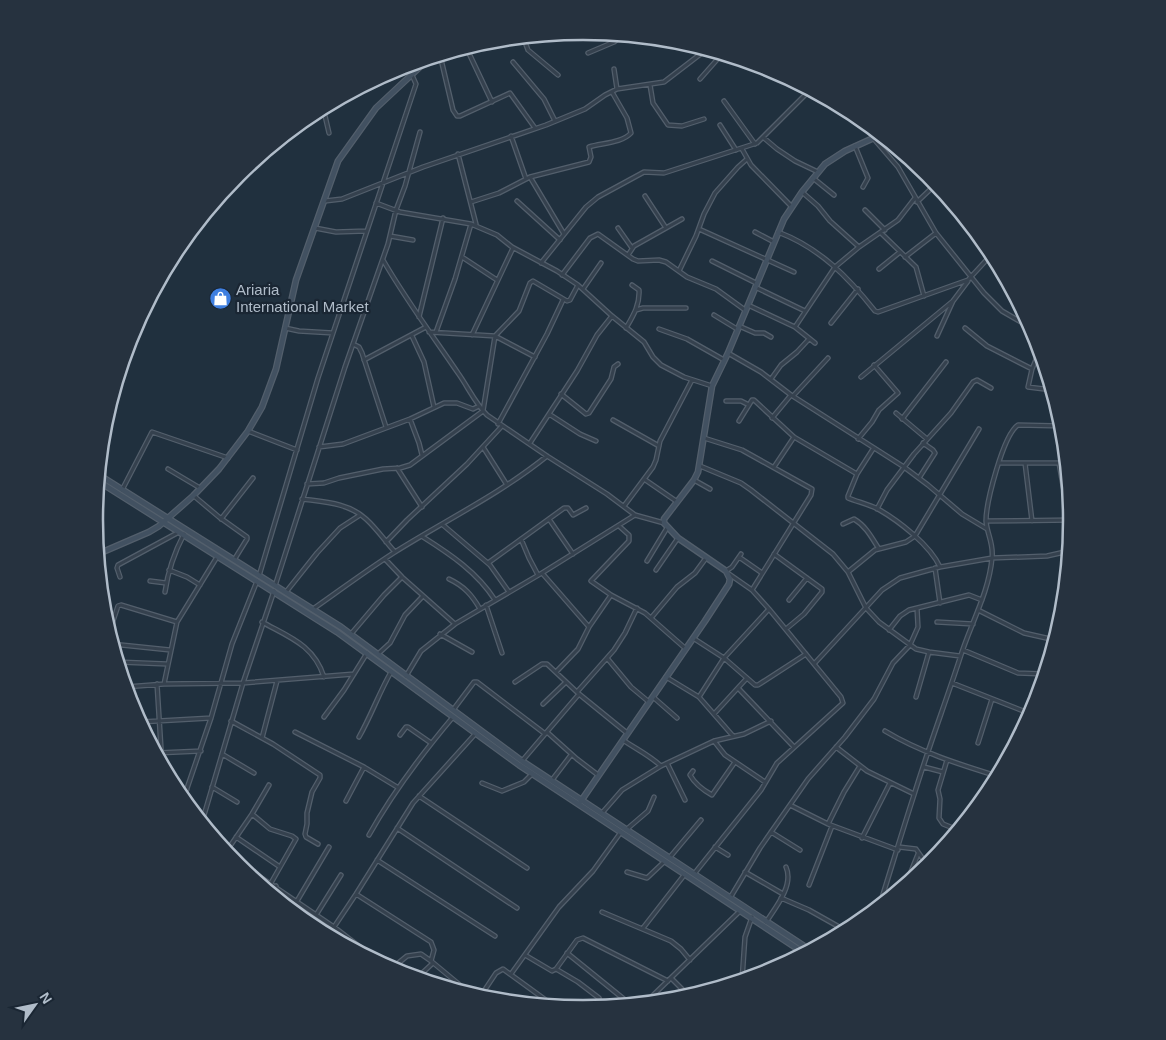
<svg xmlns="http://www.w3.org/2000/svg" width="1166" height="1040" font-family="Helvetica,sans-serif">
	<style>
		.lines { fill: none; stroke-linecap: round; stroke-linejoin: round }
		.street-casing { stroke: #535f6c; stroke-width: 5.5 }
		.secondary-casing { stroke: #535f6c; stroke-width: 7 }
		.street { stroke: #35414e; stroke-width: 3 }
		.secondary { stroke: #425161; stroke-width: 4.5 }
		.labels { text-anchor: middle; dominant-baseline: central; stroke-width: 4.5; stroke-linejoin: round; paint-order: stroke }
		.poi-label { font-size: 15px; fill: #b0bcc9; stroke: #1a2633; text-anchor: start }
		.rim { fill: none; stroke: #b0bcc9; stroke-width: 2.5 }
	</style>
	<rect width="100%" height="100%" fill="#20303e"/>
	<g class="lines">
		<defs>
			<path id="street" d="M570 34 573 32
				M534 36 525 42 528 50 558 75
				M466 47 492 102
				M588 53 614 42 623 35
				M440 55 453 110 457 116H460L510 93 535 128
				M513 62 544 99 555 121
				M614 69 617 89
				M700 79 722 54
				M650 85 653 103 668 125 682 126 704 119
				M724 101 755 144
				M323 107 329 133
				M720 125 736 150
				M511 136 526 179
				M764 138 777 149 795 161 818 172
				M873 138 898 167 936 233 984 293 1002 311 1033 329
				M855 146 868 178 863 187
				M742 149 751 165 792 207
				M458 154 476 224
				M530 177 564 234
				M813 178 834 195
				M802 192 818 206 830 221 859 247
				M645 196 666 228
				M325 201 342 199 423 167 546 125 585 109 605 95 617 89 664 82 707 49
				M517 201 560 240
				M471 202 499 193 530 177 589 162 591 157 589 147C602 143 622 143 631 133L627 118 612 92
				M917 202 936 184
				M376 203 400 212 471 224 497 235 512 247 557 271 578 285 612 316 644 342 653 357 661 365 684 377 712 386
				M951 203 952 202
				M865 210 885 230
				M315 228 336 232 366 231
				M618 228 632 248
				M699 229 794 272
				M755 232 774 242
				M778 232C820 248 848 277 875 311L878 312 968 280 992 254
				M881 233 916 267 924 296
				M390 236 413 240
				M628 255 634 246 682 219
				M462 257 497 280
				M905 257 936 233
				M383 260C406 300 433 336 458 373 468 387 475 403 487 415L547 456 607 494 635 515 664 523
				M712 261 756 283
				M541 263 586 207 598 197 644 172 664 173 757 143 810 90
				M879 269 900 252
				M679 271 696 236 704 214 715 193 738 167 747 159
				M562 275 590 238 598 234 633 259 638 261 659 260 666 262 687 277 716 289 745 310
				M755 287 805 311
				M583 289 601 263
				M748 305 795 327 815 343
				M636 310 643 308H686
				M714 315 737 329
				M419 317 443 218
				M831 323 858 289
				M739 326 755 333H764L771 337
				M795 327 835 267 859 247 898 220 915 198
				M285 328 299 331 333 333
				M626 328C633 316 640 305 639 290L632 285
				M965 328 987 346 1032 369
				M659 329 687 339 724 360
				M429 332 495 336 535 357
				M436 332 455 279 471 224
				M472 335 513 248
				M412 336 424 362 434 407
				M937 336 953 301
				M353 344 359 347 362 353 386 427
				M1040 350 1032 369 1028 387 1052 390
				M728 353 761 372 791 395 904 467 928 485 962 514 987 529
				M364 360 426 327
				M861 377 953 301 968 281
				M771 379 781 365 797 352 809 339
				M561 394 586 414 589 413 611 379 614 367 618 364
				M793 396 828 358
				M726 401H741L749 405
				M1056 402 1059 426
				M896 413 927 439
				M549 414 580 434 596 441
				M772 418 791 395
				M410 419 419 443 422 455
				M902 419 946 362
				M613 420 659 446
				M739 421 752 400H754L794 437 857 474
				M498 424 547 334 563 300
				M248 431 297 450
				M704 438 742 450 812 489 811 495 752 590
				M858 439 872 422 879 410 898 393 874 365
				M530 443 577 371 597 335 612 316
				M319 447 343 444 410 419 444 403H457L473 409 479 406
				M483 447 507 485
				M873 449 857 474 848 496V498C858 502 868 504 878 509 899 521 930 545 940 567
				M999 463H1066
				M1025 463 1032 521
				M1059 463 1069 520
				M700 466 741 483 751 490 833 554 848 572 866 608 879 622 916 649 929 652 960 656
				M774 467 794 437
				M397 468 422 507
				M168 469 200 488
				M919 478 935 453 933 450 923 443
				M644 479 676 501
				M694 480 710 489
				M307 484 324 483 339 478 383 469 400 468 410 465 483 411 495 336 519 311 530 283 533 281 567 301 570 300 578 285
				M122 490 152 432 228 458
				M194 496 219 517 247 537V539L234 560
				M302 499C324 502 349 503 366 519 377 529 385 541 395 552
				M624 506 653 467 656 460 660 441 692 380
				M877 509 887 490 914 454 951 413 973 382 977 380 991 388
				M221 519 253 478
				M549 519 573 554
				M986 521 1072 520
				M843 524 854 519C866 526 872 538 879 549
				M443 525 490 565 509 592
				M619 526 629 535V541L591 581 611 595 645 613 686 649
				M423 537C450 554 477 572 495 600
				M521 539 529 558 538 575
				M386 542 407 520 467 464 502 426
				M774 554 822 589V592L804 614 786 629
				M739 557 762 573
				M385 559 402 577
				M647 561 667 528
				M488 563 564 508H568L573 515 586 508
				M935 568 940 603
				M169 570 187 577 200 585
				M656 570 678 538
				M726 571 732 567 741 554
				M848 572 875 550 906 542 915 536 979 429
				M542 573 589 627
				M259 576 318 378 416 84 412 75
				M120 577 117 568 118 565 179 532
				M449 579C464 586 472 595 480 609
				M150 581 166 583
				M275 586 345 367 388 244 396 210 405 186 420 132
				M165 592C168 571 174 553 184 534
				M286 592 317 553 340 528 360 515
				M789 600 807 578
				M486 605 502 653
				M313 609C340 590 367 570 395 552 446 520 500 494 547 456
				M978 610 1024 633 1055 640
				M651 618 677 587 695 573 706 558
				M262 622C289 637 314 645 324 677
				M937 622 973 624
				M889 630 900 616 909 610 969 595 982 600
				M109 633 118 606 121 605 177 622
				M351 634 384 595 402 577 455 624
				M440 634 472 652
				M693 638 724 658 755 685H758L806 654
				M112 644 170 650
				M963 650 1018 673 1045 674
				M378 654 390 643 405 615 423 596
				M607 658 631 687 649 702
				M118 662 167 664
				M814 664 882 590 900 578 940 567 992 558 1047 556 1069 551
				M556 672 578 649 589 627 611 595
				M406 676 421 651 455 624 542 573 635 515
				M666 677 699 697 733 736
				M515 682 542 664H547L579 694 627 733
				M952 683 1031 714
				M157 684 162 764
				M164 684 177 622 217 557
				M125 687 164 684 243 683 354 674
				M739 689 794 747
				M577 692 614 650 625 633 637 608
				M653 697 677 718
				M699 697 724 658 769 609
				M916 697 929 652
				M543 704 566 682
				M453 710 474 682H477L544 733H548L577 759 598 775
				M714 714 747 678
				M324 717 344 690 367 653
				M231 721 273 744 320 775V778L312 792 307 813V824L305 834 306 837 318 844
				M140 722 211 718
				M885 731C920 752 958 764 997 776
				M295 732 364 767 397 787
				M400 735 406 727H408L431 743
				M359 737C371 716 379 693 391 672
				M262 738 277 681
				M623 740C636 749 649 755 661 766
				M714 741 725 755 765 782
				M978 743 992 699
				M1016 743 1024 713
				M836 747 867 771 914 794
				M156 753 201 751
				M222 754 254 773
				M947 760 938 790 940 799 939 818 943 824 958 830
				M522 761 579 694
				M667 763 685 800
				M924 767 943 772
				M693 771 690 775C695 784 703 790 712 795L735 762
				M552 780 571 755
				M482 783 502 791 524 782 532 774
				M212 787 237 802
				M175 789H187
				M419 796 527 868
				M183 800 211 718 232 644 257 581
				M346 801 364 767
				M790 805 828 824 898 850
				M602 813 622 790 661 766 714 741 744 734 771 721
				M252 814 270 829 292 836 296 839 271 883
				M202 822 243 683 274 591
				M828 824 844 792 860 766
				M397 828 517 908
				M627 829 648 811 654 797
				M771 832 800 850
				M369 835C393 792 421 755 453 717
				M953 836V829
				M236 837 280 867
				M862 838 890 783
				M715 847 728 855
				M899 847 916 849 923 859 930 863
				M226 852 252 814 269 785
				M229 856 334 927 382 964
				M670 857 701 820
				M377 860 495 936
				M627 872 647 878 665 861
				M745 872 783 894
				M694 874 761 790 777 763 843 703 841 697 769 609 752 590 729 574
				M906 884 918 854
				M809 885 832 826
				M269 892 276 886
				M356 894 431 942 434 950 431 961
				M730 898 760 848 808 779 845 737 874 699 893 663 910 645 918 627 917 608
				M781 898 809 910 841 928 842 933
				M297 901 329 847
				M879 907C891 869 902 832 914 795 928 749 945 704 960 658 970 625 989 593 992 558 994 544 987 534 986 521 986 503 1003 435 1018 425L1063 426
				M602 912 671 941 681 949 690 960
				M316 915 341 875
				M766 922C776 907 794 885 786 867
				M643 928 685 874
				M327 934 334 927 356 894 413 803 476 733
				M567 953 630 1004
				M525 955 552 971 556 969 577 940 583 938 668 981
				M391 969 407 956 421 954 431 961 472 995
				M556 969 578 982 599 998
				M511 974 559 907 593 871 621 832
				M417 978 433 963
				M671 978 689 996
				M742 980 745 937 752 917
				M449 988 455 981
				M480 997 496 973 503 969 554 1006
				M645 1003 740 911"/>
			<path id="secondary" d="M852 112 878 136H882
				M99 475 341 627 522 761 810 950
				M98 481 337 632 519 765 804 953
				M98 554 149 532 159 526 193 496 219 469 248 431 262 407 276 369 296 280 338 161 376 108 422 65 434 57
				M581 801 705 621 729 584 730 579 726 571 678 538 664 523V519L694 480 698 472 712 386 728 353 784 219 802 192 825 164 845 151 878 136"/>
		</defs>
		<use href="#street" class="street-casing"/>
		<use href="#secondary" class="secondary-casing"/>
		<use href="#street" class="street"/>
		<use href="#secondary" class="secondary"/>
	</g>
	<defs>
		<symbol id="shop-disc" viewBox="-11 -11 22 22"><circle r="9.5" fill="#3f7fe0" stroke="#1a2633"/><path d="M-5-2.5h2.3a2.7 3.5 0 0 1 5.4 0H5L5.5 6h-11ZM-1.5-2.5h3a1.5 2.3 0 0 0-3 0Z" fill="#fff"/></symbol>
	</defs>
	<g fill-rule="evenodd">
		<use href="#shop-disc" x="208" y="286" width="25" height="25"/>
	</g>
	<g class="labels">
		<g class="poi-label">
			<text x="236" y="289">Ariaria<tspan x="236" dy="17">International Market</tspan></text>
		</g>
	</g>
	<path d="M0 0H1166V1040H0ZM103 520a480 480 0 1 1 960 0a480 480 0 1 1-960 0Z" fill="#26323f" fill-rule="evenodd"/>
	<path class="rim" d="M103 520a480 480 0 1 1 960 0a480 480 0 1 1-960 0Z"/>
	<g transform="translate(35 1005) rotate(57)" stroke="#1a2633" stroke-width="4" paint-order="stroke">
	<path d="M0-4L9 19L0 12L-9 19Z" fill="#b0bcc9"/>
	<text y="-8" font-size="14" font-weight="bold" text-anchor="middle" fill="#b0bcc9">N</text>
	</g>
</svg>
